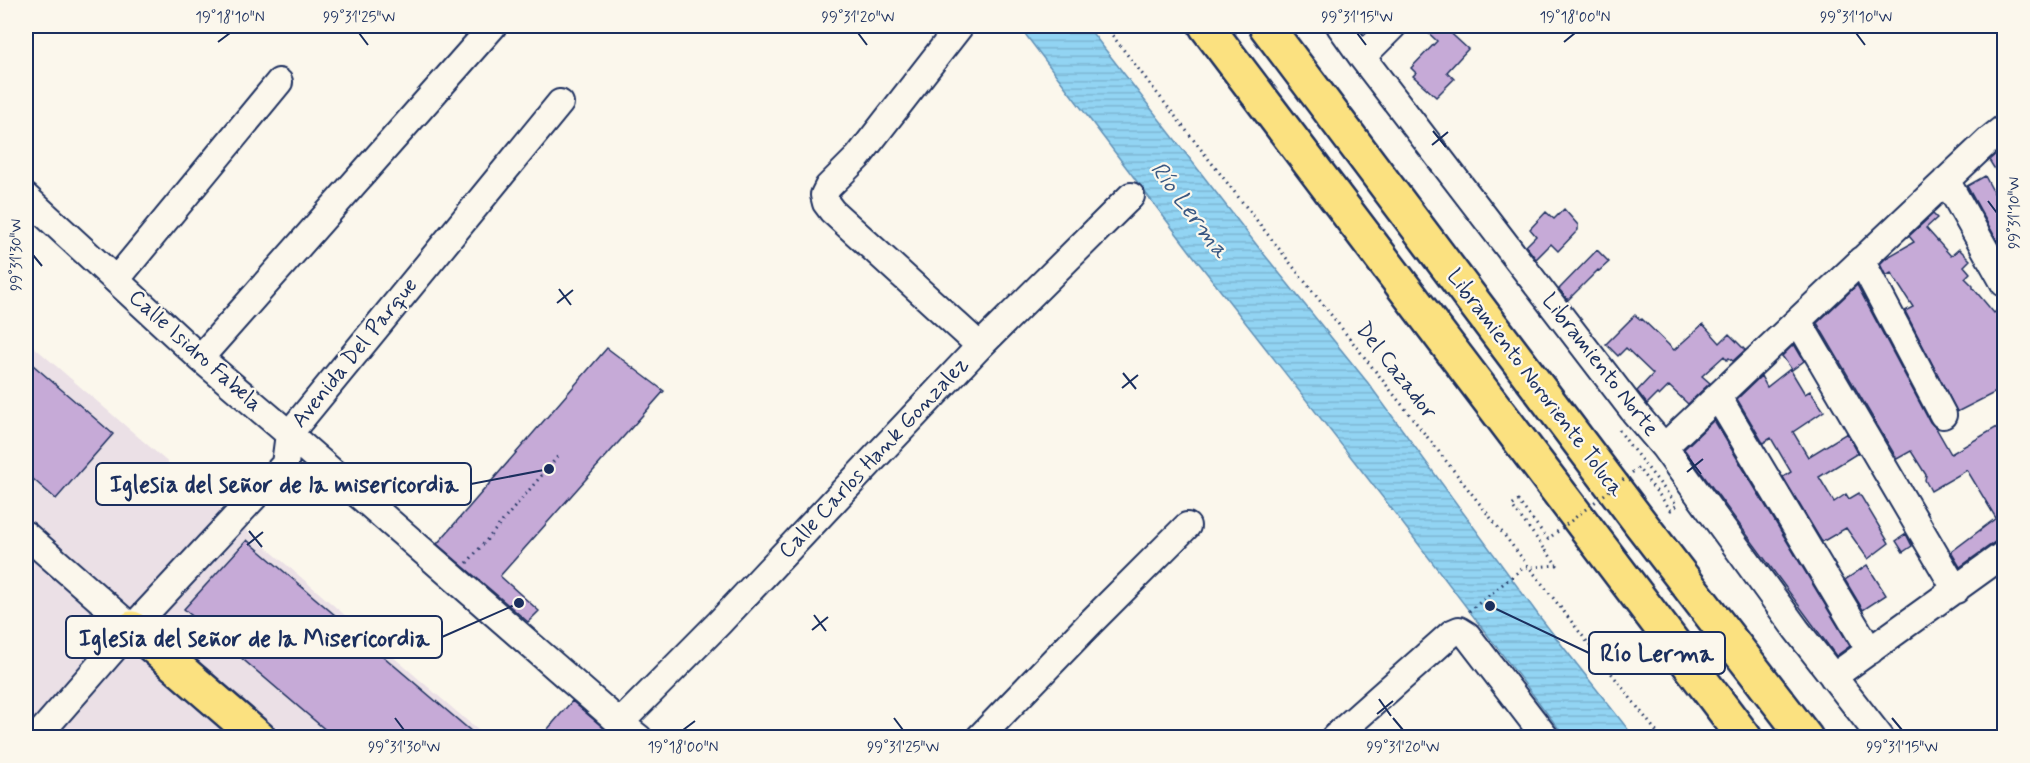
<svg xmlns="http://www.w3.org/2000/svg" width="2030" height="763" font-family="Mynerve,sans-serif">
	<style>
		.built { fill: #ebe0e6 }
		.water { fill: url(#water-rules); stroke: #6292b7; stroke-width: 1.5 }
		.building { fill: #c6aad7; stroke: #1b2f5e; stroke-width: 1.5 }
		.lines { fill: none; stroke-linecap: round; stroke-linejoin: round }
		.minor-casing { stroke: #1b2f5e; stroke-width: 30 }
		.highway-casing { stroke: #1b2f5e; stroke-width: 38 }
		.path { stroke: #1b2f5e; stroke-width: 3; stroke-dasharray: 1.5 4.5; stroke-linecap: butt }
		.minor { stroke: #fbf7ec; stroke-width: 26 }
		.highway { stroke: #fbe180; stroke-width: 33 }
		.path-bridge { stroke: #1b2f5e; stroke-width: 3; stroke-dasharray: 1.5 4.5; stroke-linecap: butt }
		.ticks { fill: none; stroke: #1b2f5e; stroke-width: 2 }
		.labels { text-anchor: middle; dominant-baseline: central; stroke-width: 4.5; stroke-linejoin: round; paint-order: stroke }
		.street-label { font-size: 22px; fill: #1b2f5e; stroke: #fbf7ec }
		.water-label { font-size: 24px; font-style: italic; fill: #395883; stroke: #fbf7ec }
		.leader { fill: none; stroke: #1b2f5e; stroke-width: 2 }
		.callout-dot { fill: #1b2f5e; stroke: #fbf7ec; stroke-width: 2 }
		.callout { fill: #fbf7ec; stroke: #1b2f5e; stroke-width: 2 }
		.callout-label { font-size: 24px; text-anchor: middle; font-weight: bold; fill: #1b2f5e }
		.neatline { fill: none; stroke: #1b2f5e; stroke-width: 2 }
		.ticks-label { font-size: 15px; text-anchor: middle; fill: #1b2f5e }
	</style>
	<defs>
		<pattern id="water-rules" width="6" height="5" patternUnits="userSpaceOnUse" patternTransform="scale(1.5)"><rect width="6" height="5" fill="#92d4f3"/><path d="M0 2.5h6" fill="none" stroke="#7db6d3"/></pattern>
	</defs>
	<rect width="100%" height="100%" fill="#fbf7ec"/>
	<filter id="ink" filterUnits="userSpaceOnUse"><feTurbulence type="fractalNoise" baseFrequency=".0167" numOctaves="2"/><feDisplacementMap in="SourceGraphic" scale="12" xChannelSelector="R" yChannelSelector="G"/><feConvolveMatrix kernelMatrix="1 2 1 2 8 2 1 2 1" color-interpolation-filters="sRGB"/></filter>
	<g filter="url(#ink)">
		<path class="built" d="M26 340 486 737H26Z"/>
		<path class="water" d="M1019 26H1087L1259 248 1368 383 1539 616 1634 737H1565L1391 508 1198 262Z"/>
		<path class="building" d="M1421 26H1443L1468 49 1447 72 1454 79 1436 97 1413 76 1416 73 1411 68 1437 41Z
			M2004 147V184L1989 160Z
			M1985 176 2004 212V253L1967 186Z
			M1564 209 1578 225V230L1558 251 1551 244 1536 259 1526 246 1536 236 1530 229 1546 212 1554 219Z
			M1933 214 1937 218 1926 228 1951 256 1959 249 1970 260 1964 266 1970 273 1965 278 1973 286V288L1994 313 2004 304V388L1957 412 1905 311 1913 307 1891 273 1886 276 1880 264 1886 258 1914 242 1909 236Z
			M1597 250 1609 262 1599 271 1598 270 1568 300 1559 289Z
			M1857 285 1930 422 1936 428 1951 454 2004 423V539L1995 542 1960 567 1951 552 1996 518 1967 470 1931 491 1925 480 1926 475 1911 451 1897 459 1817 323Z
			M1635 315 1641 320 1642 319 1674 350 1703 324 1720 343 1729 334 1745 350 1733 361 1729 358 1727 360 1724 356 1702 376 1710 383 1688 404 1669 386 1659 396 1657 394 1647 404 1637 391 1653 374 1626 348 1618 356 1606 344Z
			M1794 344 1804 361 1792 370 1782 356Z
			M607 348 664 391 500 576 539 611 528 622 437 544Z
			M26 359 113 434 56 499 26 473Z
			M1790 369 1805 394 1810 391 1824 411 1793 432 1808 457 1847 433 1858 453 1819 477 1834 502 1846 494 1849 499 1859 493 1889 543 1868 559 1846 528 1822 542 1783 477 1791 472 1771 438 1763 443 1737 399 1761 376 1767 387Z
			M1714 420 1850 646 1836 656 1684 449Z
			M1906 534 1912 546 1903 552 1896 541Z
			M247 540 479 738H335L184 609Z
			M1867 565 1886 595 1863 610 1845 580Z
			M572 701 606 730 600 738H540Z"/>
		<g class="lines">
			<defs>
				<path id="minor" d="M960 26 858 157 828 187 824 195 826 203 832 211 980 346
					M1340 26 1362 57 1635 413 1664 447 1796 629 1881 738
					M1362 57 1393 26
					M1946 180 2004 283
					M26 197 200 358 289 434 620 723 639 738
					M1861 260 1943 415
					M116 280 279 82
					M1798 321 1956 590
					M200 358 493 26
					M1718 397 1870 651
					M1664 447 1989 140 2004 128
					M26 535 132 628
					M1833 677 2004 554
					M620 723 719 623 980 346 1131 196
					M36 738 132 628 285 464 289 434 560 103
					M979 738 1091 622 1187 526
					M1334 738 1452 633 1459 630 1467 635 1546 738"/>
				<path id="highway" d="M1206 26 1745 738
					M1266 26 1641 524 1806 738
					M132 628 259 738"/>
			</defs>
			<use href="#minor" class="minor-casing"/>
			<use href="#highway" class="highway-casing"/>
			<path class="path" d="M1105 26C1289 264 1478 498 1661 738
				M1619 430 1631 447
				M467 563 559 455
				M1469 611 1523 568 1557 565 1544 548"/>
			<use href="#minor" class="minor"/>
			<use href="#highway" class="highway"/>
			<path class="path-bridge" d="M1544 548 1512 506 1518 501 1548 539 1638 468 1671 510 1677 505 1631 447"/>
		</g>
	</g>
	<path class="ticks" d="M359 33 368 45M858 33 867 45M1357 33 1366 45M1856 33 1865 45M218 42 230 33M1564 42 1575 33M1433 131 1446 147M1432 145 1448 132M1988 201 1997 213M33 255 42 266M559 289 571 305M557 303 573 290M1123 373 1136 389M1122 388 1138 375M1688 457 1701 474M1687 472 1703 459M249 531 262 547M247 545 263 532M814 615 826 631M812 630 828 617M1379 699 1391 716M1377 714 1393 701M395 718 404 730M894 718 903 730M1393 718 1403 730M1892 718 1902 730M683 730 695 721"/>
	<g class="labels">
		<g class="street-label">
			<text transform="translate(195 351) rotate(42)">Calle Isidro Fabela</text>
			<text transform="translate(355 353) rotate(-51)">Avenida Del Parque</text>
			<text transform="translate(1600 365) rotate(52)">Libramiento Norte</text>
			<text transform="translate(1396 371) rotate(52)">Del Cazador</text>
			<text transform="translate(1535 383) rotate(53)">Libramiento Nororiente Toluca</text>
			<text transform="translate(874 458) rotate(-47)">Calle Carlos Hank Gonzalez</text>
		</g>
		<g class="water-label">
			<text transform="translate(1189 210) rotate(53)">Río Lerma</text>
		</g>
	</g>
	<path class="leader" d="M549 469L471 484M519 603L442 637M1490 606L1589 653"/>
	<g class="callout-dot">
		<circle cx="549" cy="469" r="6"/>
		<circle cx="519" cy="603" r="6"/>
		<circle cx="1490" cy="606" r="6"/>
	</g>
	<g class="callout">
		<rect x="96" y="463" width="375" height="42" rx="6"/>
		<rect x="66" y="616" width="376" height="42" rx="6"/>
		<rect x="1589" y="632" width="136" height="42" rx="6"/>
	</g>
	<g class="callout-label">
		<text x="284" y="492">Iglesia del señor de la misericordia</text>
		<text x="254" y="646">Iglesia del señor de la Misericordia</text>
		<text x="1657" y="661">Río Lerma</text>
	</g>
	<rect width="2030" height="763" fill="none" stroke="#fbf7ec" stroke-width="66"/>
	<rect x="33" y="33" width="1964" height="697" class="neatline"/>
	<g class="ticks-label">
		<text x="230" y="22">19°18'10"N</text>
		<text x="359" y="22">99°31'25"W</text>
		<text x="858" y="22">99°31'20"W</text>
		<text x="1357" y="22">99°31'15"W</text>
		<text x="1575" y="22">19°18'00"N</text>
		<text x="1856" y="22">99°31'10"W</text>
		<text transform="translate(2014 213) rotate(-90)" y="5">99°31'10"W</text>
		<text transform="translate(16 255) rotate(-90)" y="5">99°31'30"W</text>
		<text x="404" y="752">99°31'30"W</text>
		<text x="683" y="752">19°18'00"N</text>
		<text x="903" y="752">99°31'25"W</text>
		<text x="1403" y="752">99°31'20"W</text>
		<text x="1902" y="752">99°31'15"W</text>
	</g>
</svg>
